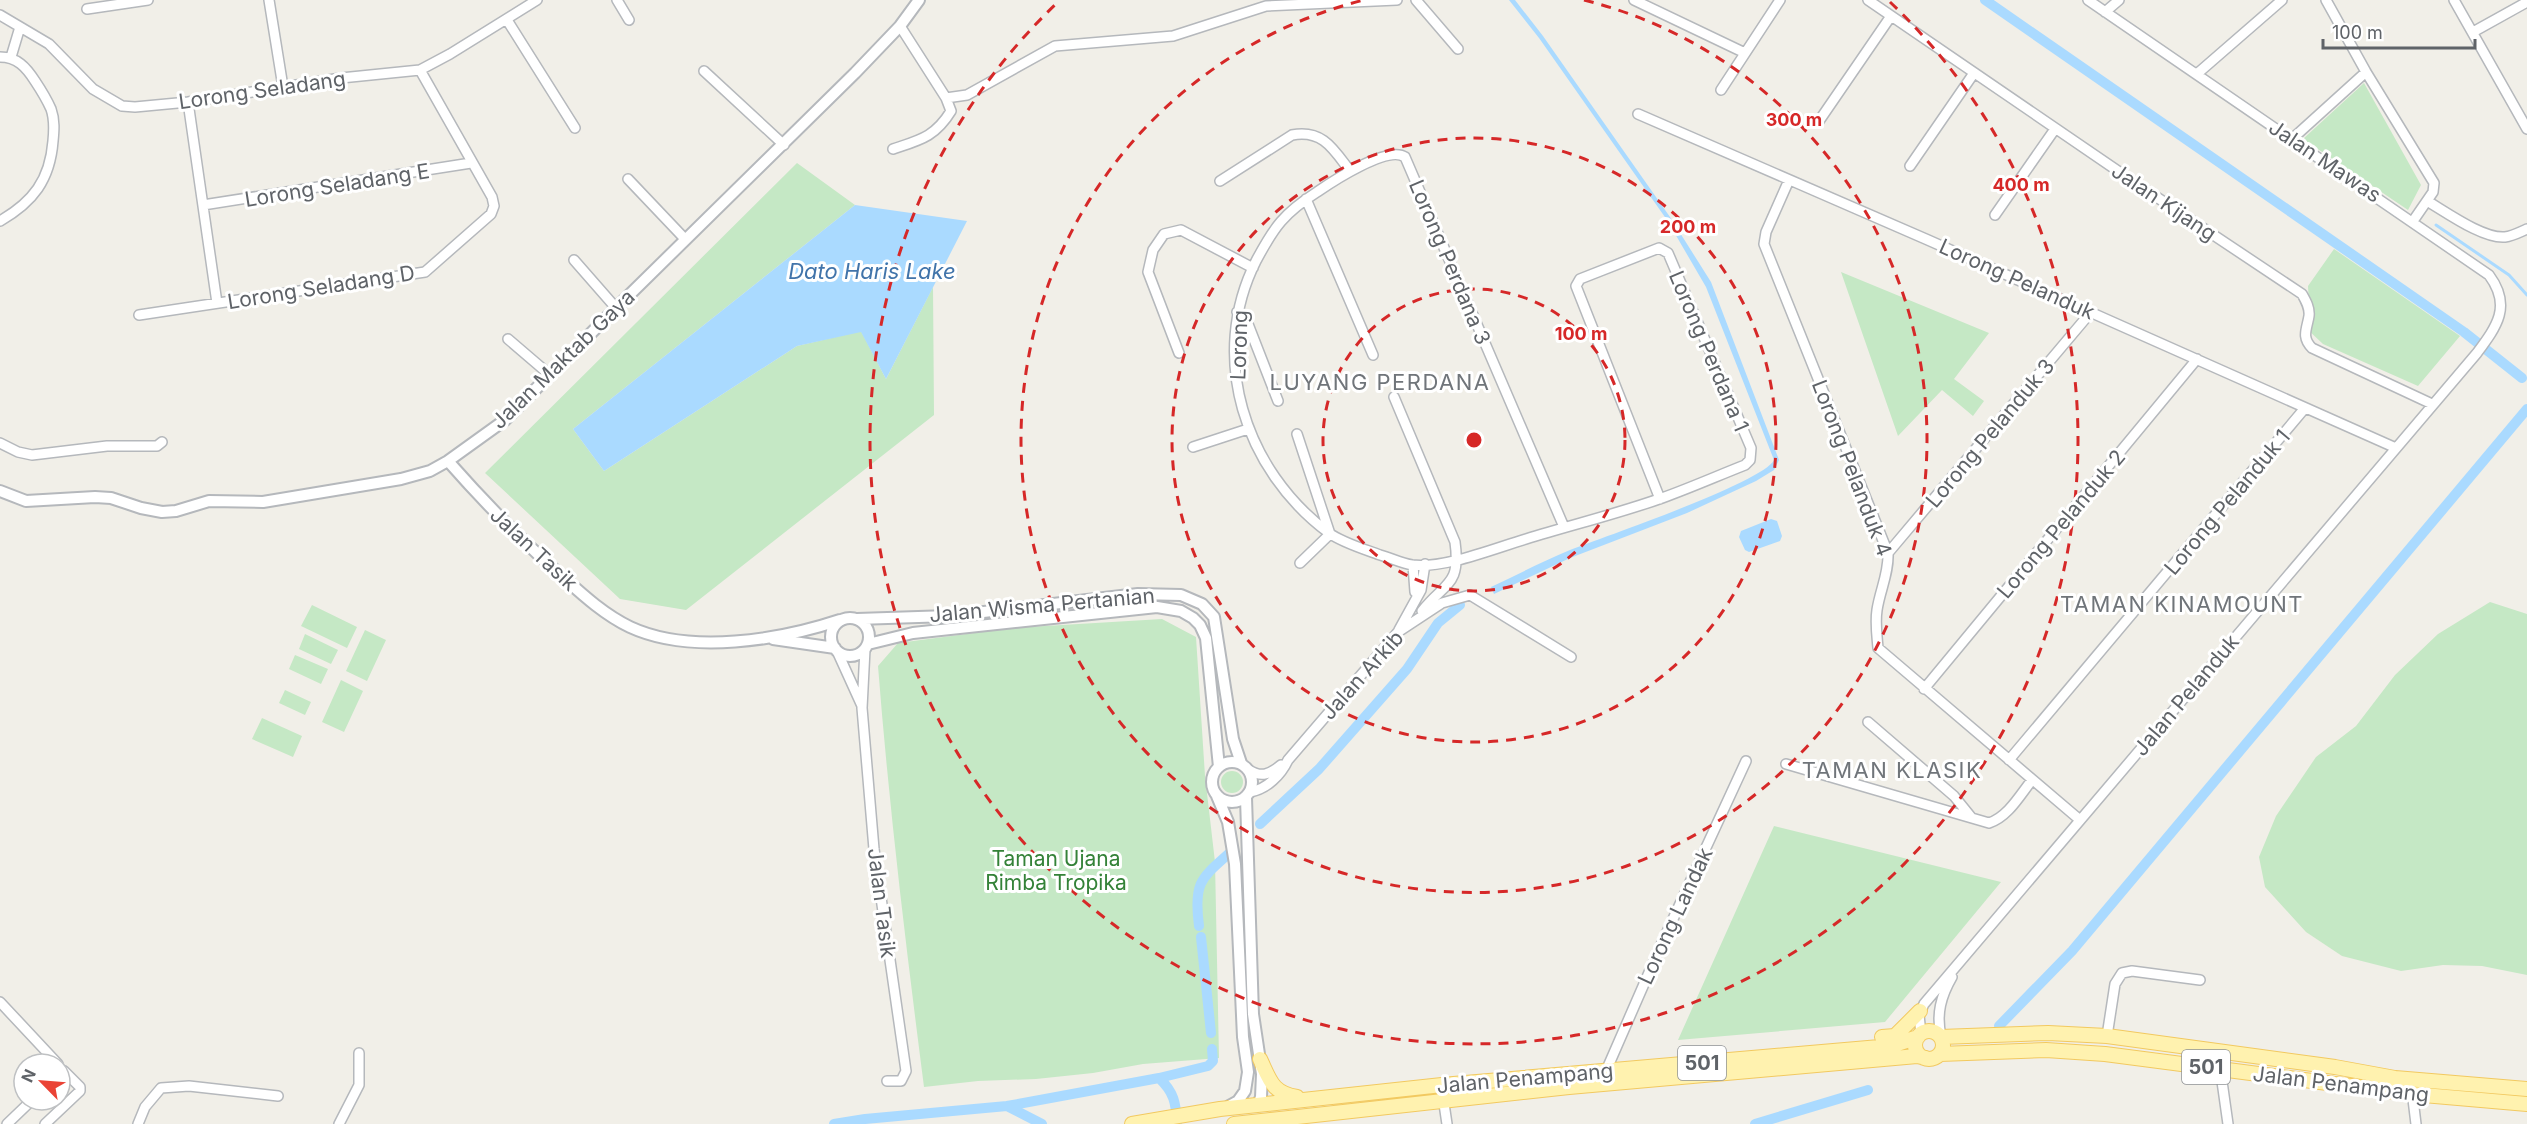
<svg xmlns="http://www.w3.org/2000/svg" width="2527" height="1124" font-family="Inter,sans-serif">
	<style>
		.green { fill: #c5e8c5 }
		.water { fill: #aadaff }
		.lines { fill: none; stroke-linecap: round; stroke-linejoin: round }
		.stream { stroke: #aadaff; stroke-width: 3 }
		.canal { stroke: #aadaff; stroke-width: 10 }
		.minor-casing { stroke: #b5b8bc; stroke-width: 12 }
		.tertiary-casing { stroke: #b5b8bc; stroke-width: 14 }
		.primary-casing { stroke: #f2c960; stroke-width: 16 }
		.minor { stroke: #fff; stroke-width: 9 }
		.tertiary { stroke: #fff; stroke-width: 10 }
		.primary { stroke: #fff2af; stroke-width: 14 }
		.ring { fill: none; stroke: #d62828; stroke-width: 3; stroke-dasharray: 10 8 }
		.labels { text-anchor: middle; dominant-baseline: central; stroke-width: 6; stroke-linejoin: round; paint-order: stroke }
		.shield { fill: #fff; stroke: #8f9295; stroke-width: 1.5 }
		.shield-label { font-size: 20px; font-weight: bold; fill: #5f6368 }
		.street-label { font-size: 21px; fill: #5f6368; stroke: #fff }
		.park-label { font-size: 21px; fill: #348238; stroke: #fff }
		.water-label { font-size: 22px; font-style: italic; fill: #4174aa; stroke: #fff }
		.neighbourhood-label { font-size: 22px; letter-spacing: 1.5px; fill: #70757a; stroke: #fff }
		.centre { fill: #d62828; stroke: #fff; stroke-width: 3 }
		.ring-label { font-size: 18px; text-anchor: middle; font-weight: bold; fill: #d62828; stroke: #fff; stroke-width: 6; stroke-linejoin: round; paint-order: stroke }
	</style>
	<rect width="100%" height="100%" fill="#f1efe8"/>
	<path class="green" d="M2364 83 2421 185 2408 210 2303 139Z
		M797 163 855 205 573 429 604 471 797 346 861 331 886 379 933 287 934 415 686 610 620 599 485 473Z
		M2334 249 2460 336 2418 386 2323 344 2306 328 2309 306 2308 286Z
		M1841 272 1989 333 1954 379 1984 401 1973 416 1942 390 1898 436Z
		M2490 602 2527 614V975L2482 966 2443 965 2401 971 2342 956 2306 932 2265 887 2259 857 2276 816 2316 757 2356 726 2395 675 2438 634Z
		M312 605 357 627 347 648 301 626Z
		M1162 619 1196 637 1205 776 1215 862 1219 1058 1143 1064 1093 1073 1036 1079 978 1081 924 1087C906 947 889 807 878 666L898 643 1012 628Z
		M365 630 386 640 367 681 346 671Z
		M305 634 338 650 331 664 299 649Z
		M295 655 328 669 321 684 289 669Z
		M341 680 363 691 344 732 322 722Z
		M285 690 311 702 305 715 279 703Z
		M262 718 302 736 293 757 252 739Z
		M1221 782a11 11 0 1 1 22 0a11 11 0 1 1-22 0Z
		M1774 826 2001 882 1885 1022 1678 1040Z"/>
	<path class="water" d="M1509 0H1515L1543 36 1670 217 1711 282 1779 460 1774 470 1756 481 1687 513 1570 558 1494 594 1491 587C1517 575 1543 561 1570 550 1601 538 1764 482 1774 460L1706 287 1667 220 1539 38Z
		M855 205 967 221 886 379 861 332 797 346 604 471 573 429Z
		M1771 519 1777 521 1782 536 1780 541 1749 552 1745 550 1739 537 1741 531Z"/>
	<g class="lines">
		<path class="stream" d="M2436 225 2509 275 2527 295"/>
		<path class="canal" d="M1985 0 2464 332 2522 378
			M1260 824 1319 769 1407 669 1438 623 1460 605
			M1199 926C1193 880 1202 878 1234 849
			M1201 937 1211 1033
			M1999 1026 2072 951 2527 409
			M1159 1078 1208 1066 1213 1061 1212 1049
			M1007 1106 1159 1078C1174 1092 1176 1103 1177 1123
			M834 1124 865 1119 1007 1106 1042 1124
			M1755 1124 1868 1090"/>
		<defs>
			<path id="minor" d="M269 0 283 87
				M617 0 629 20
				M1416 0 1458 49
				M1634 0 1745 53
				M1868 0 2134 182 2302 294C2306 301 2310 308 2309 316 2307 329 2301 337 2312 348L2432 404
				M2326 0 2366 72 2434 183 2433 192 2413 221
				M2454 0 2527 129
				M87 9 148 0
				M2105 12 2119 0
				M0 15 49 44 93 89 122 106 135 107 188 102 341 78 420 70 450 54 537 0
				M507 20 575 128
				M900 26 946 98 967 95 1055 46 1173 36 1266 6 1397 0
				M2473 32 2527 2
				M0 57C17 57 26 67 35 81 41 90 47 100 51 109 55 120 54 131 53 141 50 180 33 202 0 221
				M11 57 20 27
				M704 71 784 145
				M2198 73 2282 0
				M1721 90 1780 0
				M188 102 217 303
				M1638 114 1928 240 2396 448
				M1819 121 1891 16
				M2292 139 2366 72
				M893 149C920 140 935 137 951 111L946 98
				M1910 166 1974 73
				M628 179 685 239
				M1789 180 1766 232 1764 244 1888 553C1889 573 1880 590 1877 610 1875 623 1877 636 1878 648L2080 820
				M1220 181 1292 135C1323 129 1334 150 1350 171
				M1306 199 1373 355
				M2427 201C2446 212 2483 239 2505 237 2513 236 2520 232 2527 229
				M203 205 471 163
				M1995 215 2055 129
				M574 260 616 308
				M1237 312 1246 319 1278 401
				M139 315 425 272 491 214 494 206 492 197 420 70
				M508 339 550 375
				M1179 353 1148 272 1153 250 1164 234 1181 230 1253 268
				M1394 397 1455 542C1461 586 1445 582 1422 611
				M1297 434 1330 534 1300 563
				M0 443 18 452 32 455 107 446H157L162 442
				M1193 447 1248 429
				M1564 527 1405 157C1388 145 1333 181 1317 192 1284 213 1274 227 1256 261 1208 356 1244 470 1329 533 1343 543 1364 549 1380 555 1391 558 1401 563 1412 565 1444 569 1495 548 1526 539 1571 525 1617 514 1662 498 1690 488 1717 476 1745 465L1750 460 1751 448 1668 253 1659 248 1580 279 1576 286 1660 499
				M1888 553 2091 312
				M1413 565 1415 592
				M1399 630 1421 590 1425 564
				M865 649 862 708 874 849 906 1071 901 1081H887
				M837 651 862 706
				M1924 689 2197 359
				M1868 722 1954 796 1971 817
				M2009 760 2305 408
				M1786 764 1989 823C2008 817 2020 795 2032 780
				M1249 770C1262 778 1270 774 1281 765
				M1250 792C1267 789 1281 775 1288 760L1398 632 1442 603 1470 595 1571 657
				M0 1002 58 1064
				M1921 1034 1919 1015 1924 1004 2477 353C2497 326 2512 306 2489 275L2088 0
				M1941 1036C1936 1014 1941 996 1952 977
				M2107 1036 2115 984 2122 973 2132 971 2200 980
				M2218 1053 2228 1124
				M1606 1071 1661 945 1746 761
				M2412 1091 2416 1124
				M1443 1097 1447 1124
				M7 1124 32 1100
				M45 1124 80 1091V1087L64 1071 60 1074
				M138 1124 145 1107 161 1088 189 1086 278 1096
				M339 1124 359 1085V1053"/>
			<path id="tertiary" d="M448 461C485 503 522 541 564 578 584 596 605 615 630 627 690 655 780 640 840 620
				M0 491 26 501 95 497 111 498 141 508 162 512 176 511 209 501 263 502 401 479 430 471 448 461 505 420 616 308 855 73 900 26 919 0
				M831 637a19 19 0 1 1 38 0a19 19 0 1 1-38 0Z
				M857 619 949 616 1138 594 1181 595 1202 604 1214 617 1233 739 1241 763
				M773 639 835 648
				M868 644 913 633 1157 607 1181 611 1193 618 1200 625 1206 638 1219 767
				M1212 782a20 20 0 1 1 40 0a20 20 0 1 1-40 0Z
				M1217 796 1228 822 1235 864 1243 1037 1248 1072 1245 1091 1238 1101 1229 1106
				M1246 798 1253 1014 1262 1074 1261 1097 1258 1105"/>
			<path id="primary" d="M1915 1045a14 14 0 1 1 28 0a14 14 0 1 1-28 0Z
				M1882 1037 1895 1036 1920 1011
				M1941 1037 2048 1033 2107 1036 2335 1067 2395 1078 2527 1089
				M1940 1054 2046 1050 2105 1054 2412 1094 2527 1104
				M1260 1059C1270 1080 1272 1093 1297 1097
				M1132 1124 1220 1109 1442 1085 1891 1046 1918 1037
				M1234 1124 1569 1087 1917 1056 1926 1058"/>
		</defs>
		<use href="#minor" class="minor-casing"/>
		<use href="#tertiary" class="tertiary-casing"/>
		<use href="#primary" class="primary-casing"/>
		<use href="#minor" class="minor"/>
		<use href="#tertiary" class="tertiary"/>
		<use href="#primary" class="primary"/>
	</g>
	<g class="ring">
		<circle cx="1474" cy="440" r="151"/>
		<circle cx="1474" cy="440" r="302"/>
		<path d="M1584 0A453 453 0 1 1 1364 0"/>
		<path d="M1890 2A604 604 0 1 1 1058 2"/>
	</g>
	<g class="labels">
		<g class="shield">
			<rect x="1678" y="1046" width="48" height="34" rx="4.5"/>
			<rect x="2182" y="1050" width="48" height="34" rx="4.5"/>
		</g>
		<g class="shield-label">
			<text x="1702" y="1063">501</text>
			<text x="2206" y="1067">501</text>
		</g>
		<g class="street-label">
			<text transform="translate(262 90) rotate(-8)">Lorong Seladang</text>
			<text transform="translate(2325 161) rotate(34)">Jalan Mawas</text>
			<text transform="translate(337 185) rotate(-9)">Lorong Seladang E</text>
			<text transform="translate(2164 202) rotate(34)">Jalan Kijang</text>
			<text transform="translate(1450 262) rotate(67)">Lorong Perdana 3</text>
			<text transform="translate(2017 279) rotate(24)">Lorong Pelanduk</text>
			<text transform="translate(321 287) rotate(-9)">Lorong Seladang D</text>
			<text transform="translate(1239 345) rotate(-88)">Lorong</text>
			<text transform="translate(1709 351) rotate(67)">Lorong Perdana 1</text>
			<text transform="translate(563 359) rotate(-44)">Jalan Maktab Gaya</text>
			<text transform="translate(1990 433) rotate(-50)">Lorong Pelanduk 3</text>
			<text transform="translate(1852 468) rotate(69)">Lorong Pelanduk 4</text>
			<text transform="translate(2227 502) rotate(-50)">Lorong Pelanduk 1</text>
			<text transform="translate(2061 524) rotate(-50)">Lorong Pelanduk 2</text>
			<text transform="translate(534 549) rotate(43)">Jalan Tasik</text>
			<text transform="translate(1042 605) rotate(-5)">Jalan Wisma Pertanian</text>
			<text transform="translate(1362 675) rotate(-48)">Jalan Arkib</text>
			<text transform="translate(2186 695) rotate(-50)">Jalan Pelanduk</text>
			<text transform="translate(882 903) rotate(83)">Jalan Tasik</text>
			<text transform="translate(1675 916) rotate(-65)">Lorong Landak</text>
			<text transform="translate(1525 1078) rotate(-5)">Jalan Penampang</text>
			<text transform="translate(2341 1084) rotate(7)">Jalan Penampang</text>
		</g>
		<g class="park-label">
			<text x="1056" y="858">Taman Ujana<tspan x="1056" dy="24">Rimba Tropika</tspan></text>
		</g>
		<g class="water-label">
			<text x="872" y="271">Dato Haris Lake</text>
		</g>
		<g class="neighbourhood-label">
			<text x="1380" y="382">LUYANG PERDANA</text>
			<text x="2182" y="604">TAMAN KINAMOUNT</text>
			<text x="1892" y="770">TAMAN KLASIK</text>
		</g>
	</g>
	<circle cx="1474" cy="440" r="9" class="centre"/>
	<g class="ring-label">
		<text x="1794" y="126">300 m</text>
		<text x="2021" y="191">400 m</text>
		<text x="1688" y="233">200 m</text>
		<text x="1581" y="340">100 m</text>
	</g>
	<g transform="translate(42 1082) rotate(295)"><circle r="28" fill="#ffffff" stroke="#bfc1c3" stroke-width="1.5"/>
	<path d="M0-4.5L10 22L0 15L-10 22Z" fill="#ea4335"/>
	<text y="-9" font-size="16" font-weight="bold" text-anchor="middle" fill="#5f6368">N</text>
	</g>
	<path d="M2323 39v9h152v-9" fill="none" stroke="#5f6368" stroke-width="3"/>
	<text x="2332" y="39" font-size="18" fill="#5f6368" stroke="#ffffff" stroke-width="4.5" paint-order="stroke">100 m</text>
</svg>
